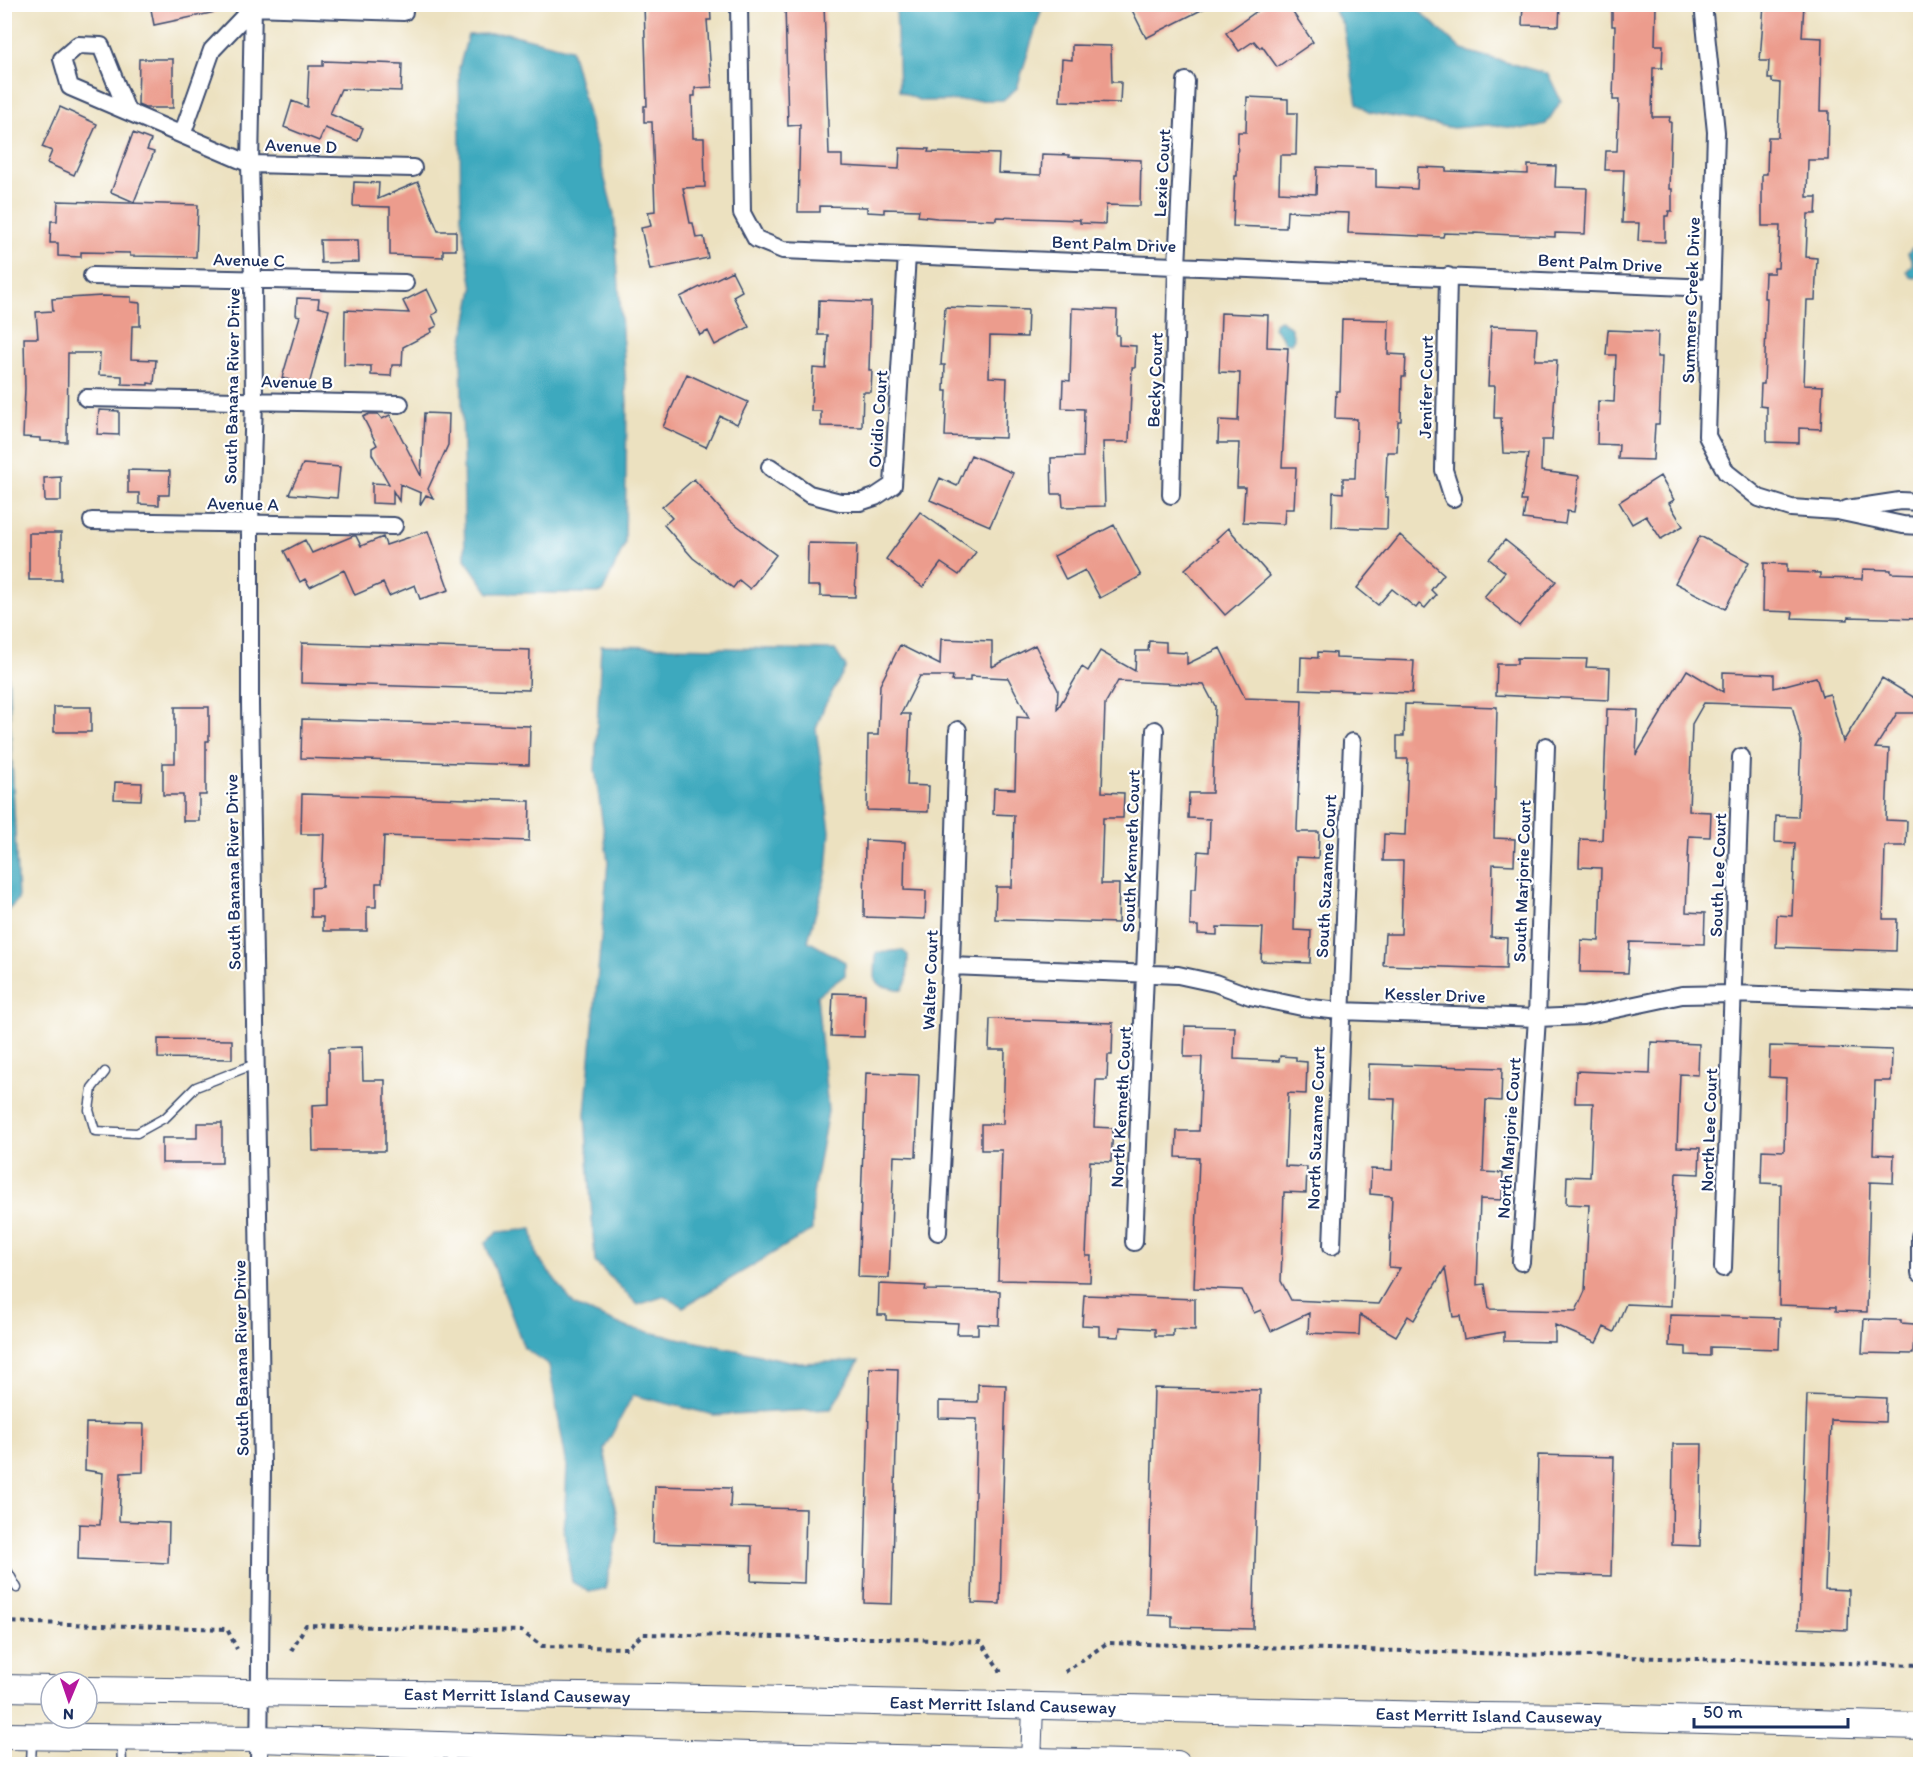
<svg xmlns="http://www.w3.org/2000/svg" width="1925" height="1769" font-family="Itim,sans-serif">
	<style>
		.water { fill: #3ea9be; stroke: #2c6c8e; stroke-width: 1.5 }
		.building { fill: #ec9c8d }
		.lines { fill: none; stroke-linecap: round; stroke-linejoin: round }
		.service-casing { stroke: #3a4a6d; stroke-width: 11 }
		.minor-casing { stroke: #3a4a6d; stroke-width: 20 }
		.tertiary-casing { stroke: #3a4a6d; stroke-width: 22 }
		.primary-casing { stroke: #3a4a6d; stroke-width: 28 }
		.path { stroke: #3a4a6d; stroke-width: 4; stroke-dasharray: 4.5 4.5; stroke-linecap: butt }
		.service { stroke: #fff; stroke-width: 8 }
		.minor { stroke: #fff; stroke-width: 16 }
		.tertiary { stroke: #fff; stroke-width: 20 }
		.primary { stroke: #fff; stroke-width: 26 }
		.labels { text-anchor: middle; dominant-baseline: central; stroke-width: 4.5; stroke-linejoin: round; paint-order: stroke }
		.street-label { font-size: 18px; fill: #1b2f5e; stroke: #fff }
	</style>
	<rect width="100%" height="100%" fill="#fff"/>
	<filter id="ink" filterUnits="userSpaceOnUse"><feTurbulence type="fractalNoise" baseFrequency=".0167" numOctaves="2"/><feDisplacementMap in="SourceGraphic" scale="12" xChannelSelector="R" yChannelSelector="G"/><feConvolveMatrix kernelMatrix="1 2 1 2 8 2 1 2 1" color-interpolation-filters="sRGB"/></filter>
	<filter id="wash" filterUnits="userSpaceOnUse"><feTurbulence type="fractalNoise" baseFrequency=".008" numOctaves="4" result="noise"/><feDisplacementMap in="SourceGraphic" scale="24" xChannelSelector="R" yChannelSelector="G"/><feGaussianBlur stdDeviation="1.35" result="paint"/><feColorMatrix in="noise" values="0 0 0 0 0 0 0 0 0 0 0 0 0 0 0 0 0 1.4 0 .05"/><feComposite in="paint" operator="in"/></filter>
	<g filter="url(#wash)">
		<rect width="100%" height="100%" fill="#ece1c0"/>
		<path class="water" d="M896 5V4L1043 5 1017 88 1003 100 921 101 899 91Z
			M1331 5H1413L1462 50 1548 74 1561 101 1546 124 1526 129 1487 125 1453 128 1368 112 1357 103 1343 25Z
			M506 33 571 49 614 214 627 403 625 544 602 593H489L465 559 461 350 473 289 461 216 459 68 468 35Z
			M1912 248H1920V275L1916 278 1910 277 1907 271C1915 261 1913 264 1908 253Z
			M1280 320 1290 326 1294 338 1291 343 1284 342 1281 335 1274 328V323Z
			M5 601 18 900 5 913H4Z
			M601 646 835 650 846 667 824 707 816 729 830 831 827 871 808 941 845 962V975L817 996 828 1111 813 1194 812 1230 683 1307 665 1296 638 1305 595 1262 585 1114 608 862 595 770Z
			M902 950 908 955 907 980 902 990 882 986 875 980 876 953Z
			M532 1229 537 1256 575 1306 629 1328 799 1363 859 1361 831 1409 714 1415 633 1395 604 1449 619 1529 605 1589 589 1592 572 1582 564 1531 567 1466 549 1365 524 1348 485 1243 498 1232Z"/>
		<g id="blocks">
			<path class="building" d="M150 4H215L216 12 154 25Z
				M644 4H710L711 20H707L712 87 695 88V96H692L693 138H704L705 187 683 188 690 223H693L696 238 704 237 708 258 650 270 641 228 651 226 648 212 655 211 652 122H644V106H647Z
				M785 4H824L829 155H842V166L899 169 900 148 929 149 928 152 999 154 998 173 1041 175 1042 154 1069 155V157L1141 160 1140 206 1106 205 1105 224 1080 223V220L996 217V220L937 218 918 216 919 210 884 209V213L867 212V207L820 206V212H798L800 125 788 126Z
				M1129 4H1213L1146 38Z
				M1267 4H1287L1313 42 1277 67 1262 46 1260 48 1254 41 1239 51 1226 33Z
				M1523 4H1560L1559 26 1522 25Z
				M1612 4 1656 6 1655 45H1663L1662 68H1653L1652 117H1670L1669 122H1671L1669 189H1672V211H1669L1668 216H1665V242L1638 241 1639 223H1622L1624 170H1605L1606 151H1617L1619 100H1613L1615 26H1612Z
				M1764 4H1804L1802 37 1822 38 1820 111H1829L1828 160H1808L1807 197H1817L1816 214H1808L1806 257 1817 258 1815 300H1807L1804 385 1823 386 1821 429 1799 428V443L1767 442V407L1760 406 1761 384H1764L1767 298H1764L1765 273H1774V268H1778L1780 226H1762V174H1767L1768 137H1778L1780 83 1772 82V79H1768L1769 61H1760Z
				M1072 45 1111 46 1112 82H1121L1120 103 1060 101 1062 59 1072 60Z
				M139 59H173V108H145L138 105Z
				M323 61 402 64 401 91 341 89 330 114 363 128 358 141 325 128 319 141 284 127 292 101 307 107 309 66H323Z
				M1247 97 1288 99V113H1297L1296 155H1280L1279 192 1316 194 1317 167 1376 169V187L1417 189 1418 167 1446 168V171L1528 174V165L1556 166 1555 187 1587 188 1585 234 1555 233V237L1474 233V234L1444 233 1443 237 1348 233 1349 213 1287 211 1286 228 1233 226 1235 176H1237L1238 132H1246Z
				M60 107 97 124 74 175 47 163 52 151 42 147Z
				M133 133 151 140 147 150 154 152 134 202 111 192Z
				M354 182 379 183 378 199 418 182 438 231H456V250H443V257L390 255V207L353 206Z
				M58 201 198 205 196 257 130 256V253L81 252V257L58 256V243H50L51 221H57Z
				M320 240H358L359 262 321 263Z
				M732 271 742 291 733 296 749 327 715 345 708 331 700 335 680 297Z
				M427 289 438 312 432 315 437 326 431 329 432 332 403 347 402 365H392L391 376 371 375V366L344 365 345 310 409 313 403 301Z
				M102 296 131 297V302L140 303V326H132L131 359 156 360 154 384 148 383V385L122 384V376L99 375 100 353H68L67 442 40 441V438L23 437 25 388 24 338H38L36 312 53 311 52 299Z
				M297 298 319 299 318 307 329 310 309 385 282 378 300 316 296 315Z
				M819 300 871 302 869 370H872L871 392H863L862 427 821 426V411H811L813 368 826 369 828 335H818Z
				M945 307 1028 310 1027 337 990 336 989 377 1007 378 1005 438 945 436 947 391H944L945 365H941Z
				M1072 308 1117 310 1116 335H1119V345L1136 346 1135 368H1132L1129 442H1103L1105 506 1063 507 1062 494H1052L1051 458 1083 457 1084 409 1062 408 1063 380 1070 381Z
				M1221 313 1268 315 1267 347 1288 348 1282 467H1296L1294 509H1285L1284 524 1243 522 1245 487H1237L1239 443H1218L1219 420 1238 421 1240 373 1219 372Z
				M1342 319 1389 320 1388 354 1406 355 1405 377H1402L1401 421H1398L1397 452H1387L1385 497H1388L1387 529 1332 527 1333 492 1343 493V478H1355L1357 419 1335 418 1336 391H1340Z
				M1491 326 1537 328 1535 360H1557L1552 440H1542L1541 471 1579 476 1574 512 1567 511 1565 524 1523 519 1526 501H1521L1528 454 1503 453 1501 418H1494L1495 386H1488Z
				M1608 330 1658 332 1657 357H1662L1659 424H1655L1653 460 1618 459 1619 445 1597 444 1598 401 1614 402 1616 355H1606Z
				M687 374 748 402 737 424 720 416 706 447 663 427Z
				M99 410 119 411V435L97 434Z
				M424 413 449 414 448 445 428 489 433 498 426 495 420 505 421 493 400 484 399 501 393 491V504L372 503V483L389 484 372 454V448L377 445 363 417 369 414H378L382 419 390 415 421 476Z
				M971 455 1013 473 990 526 930 500 940 478 957 486Z
				M303 464 340 467 337 498 289 494Z
				M128 470 170 471 169 495H159V505L139 504V493H128Z
				M1660 476 1674 500 1669 503 1683 526 1661 539 1646 516 1632 524 1619 502Z
				M61 477V501H45L44 478Z
				M694 479 730 520 776 555 750 589 739 580 733 588 693 558 664 525 672 518 662 507Z
				M920 512 976 552 959 575 941 563 923 587 886 559Z
				M1114 525 1141 576 1100 598 1085 570 1066 580 1054 556Z
				M1228 528 1270 576 1225 615 1185 569 1218 541 1216 539Z
				M428 531 449 590 420 599 415 585 389 596 383 583 355 595 344 570 310 587 305 579 300 582 284 551 305 540 312 553 353 536H356L361 546 383 537 386 545Z
				M29 533H61V580H29Z
				M1400 535 1444 574 1431 590 1436 595 1425 608 1419 604 1416 608 1392 589 1378 605 1357 588Z
				M1700 536 1749 562 1725 609 1675 583Z
				M1505 540 1556 581 1519 626 1484 597 1505 572 1489 559Z
				M808 543 857 544 855 597 820 596V586H807Z
				M1764 563 1787 564V572L1820 573V578L1862 579 1863 569 1891 570V573L1920 574V619L1848 617V620L1792 618 1793 612 1763 611Z
				M941 639 992 641V667L1035 645 1058 690 1057 710 1082 667 1088 671 1100 651 1135 671 1136 651H1148L1149 641 1166 642V652L1187 653V664L1220 648 1245 698 1302 700 1297 829V832H1319L1318 858 1296 857 1294 930 1311 931 1310 963 1261 961 1263 928 1217 927V935L1198 934V926H1190L1191 889H1196L1198 851 1209 852 1210 819 1188 818 1189 793H1212L1215 706 1204 685 1118 681 1105 704 1102 792 1124 793 1123 818H1103L1101 884H1119L1118 923 995 919 996 887H1012L1014 815 993 814 994 788 1015 789 1017 717 1029 718 1008 678 970 676V681H952L953 676H920L901 714H910L907 785 929 786 928 812 867 810 868 735H878L880 685 900 645 940 665Z
				M302 643 530 650 529 690 301 683Z
				M1318 652 1336 653V658L1414 661 1412 693 1300 689 1301 657 1318 658Z
				M1517 658 1587 659 1586 667 1610 668 1609 700 1496 695 1497 664H1517Z
				M1687 670 1723 692V672L1774 674V688L1816 677 1822 696 1830 694 1843 742 1882 678 1920 701V713H1897L1875 748 1889 749 1886 820 1907 821 1906 846H1885L1883 919H1897L1896 951 1776 947 1777 915 1792 916 1795 843 1775 842 1776 816 1798 817 1801 740 1792 706 1704 703 1692 724 1689 811 1711 812 1710 837 1689 836 1686 912 1705 913 1704 944 1630 942 1628 973 1580 972 1581 940 1599 941 1601 868 1579 867 1580 839 1602 840 1607 709 1638 710 1636 755Z
				M1405 704 1497 707 1494 838 1515 839 1514 865 1493 864 1491 937 1507 938 1506 969 1383 965 1385 934H1401L1403 861H1383L1384 834 1405 835 1408 759H1397V736H1404Z
				M54 707H91V732H54Z
				M175 707H209V741H206V795H199V821H183V795H163V763H175Z
				M302 719 530 726 529 765 301 758Z
				M115 782 142 783 141 800 114 799Z
				M302 794 530 801 529 841 384 836 382 883H376V907H367V931H323V917H311V888L322 887 324 834H301Z
				M865 840 905 842 904 890 926 891 925 919 864 917Z
				M833 993 865 994 864 1037 831 1036Z
				M990 1019 1113 1023 1112 1055H1108L1107 1080H1096L1094 1127 1113 1128 1111 1162 1090 1161 1086 1256H1091L1090 1282 998 1280 1002 1150H981V1124H1003L1005 1050H989Z
				M1185 1026 1235 1027 1234 1059 1279 1061 1280 1056 1296 1057V1061L1307 1062 1306 1094 1288 1093 1285 1166 1307 1167 1306 1193 1284 1192 1281 1281 1291 1300 1379 1304 1400 1268 1389 1267 1392 1196 1370 1194 1371 1169 1392 1170 1395 1099 1368 1098 1369 1064 1502 1068 1501 1101 1486 1100 1483 1172 1503 1173 1502 1200 1480 1199 1477 1285 1485 1284 1489 1309 1576 1311 1585 1291 1589 1205 1566 1204 1567 1176 1590 1177 1593 1103H1575L1576 1071 1650 1074 1651 1042 1699 1044 1698 1075 1680 1074 1677 1147 1700 1148 1699 1174 1676 1173 1671 1306 1626 1304 1614 1332 1604 1327 1596 1343 1555 1325V1342L1504 1341V1332L1464 1339 1460 1316 1453 1317 1445 1268 1414 1320 1408 1316 1396 1336 1360 1315 1359 1335 1308 1333 1309 1313 1271 1331 1261 1310 1254 1313 1242 1290 1194 1288 1199 1158 1176 1157 1177 1131H1199L1202 1057H1184Z
				M158 1039 232 1040V1059L158 1058Z
				M1770 1046 1892 1050 1891 1081H1875L1873 1154 1894 1155 1893 1183 1870 1182 1867 1312 1836 1311V1307L1779 1305 1781 1184 1761 1183 1762 1150 1784 1151 1786 1078 1769 1077Z
				M362 1047 363 1080H385V1151H313L312 1105 329 1104V1048Z
				M866 1073 919 1075 916 1157 894 1156 889 1278 858 1277Z
				M197 1123H222V1163H162V1138H197Z
				M879 1284 926 1286 925 1290 1000 1291 999 1325 978 1324V1334H957L958 1323 886 1320V1315H878Z
				M1084 1295 1195 1299V1330L1173 1329V1336H1155V1329L1120 1327 1119 1337 1099 1336V1326L1082 1325Z
				M1670 1315 1780 1318 1779 1349 1710 1347V1356L1686 1355V1347L1669 1346Z
				M1864 1319 1901 1320V1323L1914 1324 1913 1354 1862 1353Z
				M870 1368 898 1369 892 1604 864 1603Z
				M978 1384 1006 1385 1000 1604 972 1603 977 1419 939 1418V1401L978 1402Z
				M1154 1388 1260 1390 1253 1629 1172 1627V1616L1148 1615Z
				M1807 1395 1886 1398 1885 1422 1831 1420 1825 1589 1849 1590 1848 1630 1799 1628Z
				M86 1423 144 1424 143 1472 121 1473 119 1521 169 1523 168 1563 78 1559 79 1524 100 1525 103 1473 85 1470Z
				M1673 1444H1702L1700 1546 1672 1545Z
				M1538 1455 1614 1457 1611 1576 1535 1574Z
				M655 1486 731 1488 730 1507 806 1509 804 1583 751 1581 752 1546 653 1543Z"/>
		</g>
	</g>
	<g filter="url(#ink)">
		<use href="#blocks" fill-opacity="0" stroke="#3a4a6d" stroke-width="1.5"/>
		<g class="lines">
			<defs>
				<path id="service" d="M105 1072 92 1088 89 1110 95 1131 137 1133 166 1117 196 1087 255 1064
					M4 1565 17 1588
					M121 1741 122 1764
					M451 1747V1764
					M31 1764 32 1740"/>
				<path id="minor" d="M253 4 250 164 253 279 254 401 250 524V704L262 1468 259 1764
					M739 4 742 213 756 239 783 250 1711 288
					M1703 4 1716 132 1707 436 1726 472 1759 498 1791 508 1837 511 1903 525 1920 526
					M127 111 101 46 78 45 62 59 70 87 250 164 413 168
					M182 135 212 50 253 7 404 12
					M92 276 405 283
					M1448 276 1444 470 1453 498
					M86 398 400 404
					M770 467 809 494 840 502H860L875 497 893 485 907 255
					M1171 495 1177 266 1186 81
					M1847 509 1900 501 1920 502
					M92 521 394 526
					M951 966 1178 975 1215 983 1250 996 1302 1007 1340 1011 1537 1018 1583 1016 1682 995 1734 994 1920 1001
					M938 1232 951 966 958 730
					M1920 1236V1273
					M1134 1242 1155 730
					M1332 1246 1352 742
					M1521 1262 1537 1018 1546 746
					M1723 1268 1741 757"/>
				<path id="tertiary" d="M1031 1764 1033 1706"/>
				<g id="primary">
					<path d="M4 1688 51 1689"/>
					<path id="s1" d="M87 1690 658 1697 1478 1716 1596 1717 1920 1726"/>
					<path d="M4 1736 258 1739 750 1755 1177 1764"/>
				</g>
			</defs>
			<use href="#service" class="service-casing"/>
			<use href="#minor" class="minor-casing"/>
			<use href="#tertiary" class="tertiary-casing"/>
			<use href="#primary" class="primary-casing"/>
			<path class="path" d="M1148 241 1155 246
				M4 1622 227 1629 237 1649
				M291 1651 306 1625 521 1631 542 1646 627 1648 643 1634 820 1638H887L981 1642 1001 1672
				M1065 1672 1107 1643 1920 1665"/>
			<use href="#service" class="service"/>
			<use href="#minor" class="minor"/>
			<use href="#tertiary" class="tertiary"/>
			<use href="#primary" class="primary"/>
		</g>
	</g>
	<g class="labels">
		<g class="street-label">
			<text transform="translate(301 146) rotate(2)">Avenue D</text>
			<text transform="translate(1162 173) rotate(-87)">Lexie Court</text>
			<text transform="translate(1114 244) rotate(2)">Bent Palm Drive</text>
			<text transform="translate(249 260) rotate(1)">Avenue C</text>
			<text transform="translate(1600 263) rotate(3)">Bent Palm Drive</text>
			<text transform="translate(1691 300) rotate(-88)">Summers Creek Drive</text>
			<text transform="translate(1155 380) rotate(-88)">Becky Court</text>
			<text transform="translate(297 382) rotate(1)">Avenue B</text>
			<text transform="translate(232 386) rotate(-89)">South Banana River Drive</text>
			<text transform="translate(1426 387) rotate(-89)">Jenifer Court</text>
			<text transform="translate(878 419) rotate(-86)">Ovidio Court</text>
			<text transform="translate(243 504) rotate(1)">Avenue A</text>
			<text transform="translate(1131 851) rotate(-88)">South Kenneth Court</text>
			<text transform="translate(233 872) rotate(-91)">South Banana River Drive</text>
			<text transform="translate(1718 875) rotate(-88)">South Lee Court</text>
			<text transform="translate(1326 876) rotate(-87)">South Suzanne Court</text>
			<text transform="translate(1522 881) rotate(-88)">South Marjorie Court</text>
			<text transform="translate(930 980) rotate(-88)">Walter Court</text>
			<text transform="translate(1435 995) rotate(2)">Kessler Drive</text>
			<text transform="translate(1121 1107) rotate(-87)">North Kenneth Court</text>
			<text transform="translate(1316 1128) rotate(-88)">North Suzanne Court</text>
			<text transform="translate(1709 1130) rotate(-88)">North Lee Court</text>
			<text transform="translate(1509 1138) rotate(-86)">North Marjorie Court</text>
			<text transform="translate(241 1358) rotate(-91)">South Banana River Drive</text>
			<text stroke="none"><textPath href="#s1" startOffset="430">East Merritt Island Causeway</textPath></text>
			<text stroke="none"><textPath href="#s1" startOffset="916">East Merritt Island Causeway</textPath></text>
			<text stroke="none"><textPath href="#s1" startOffset="1402">East Merritt Island Causeway</textPath></text>
		</g>
	</g>
	<rect width="1925" height="1769" fill="none" stroke="#fff" stroke-width="24"/>
	<g transform="translate(69 1700) rotate(182)"><circle r="28" fill="#ffffff" stroke="#a4acbf" stroke-width="1.5"/>
	<path d="M0-4.5L10 22L0 15L-10 22Z" fill="#b5179e"/>
	<text y="-9" font-size="16" font-weight="bold" text-anchor="middle" fill="#1b2f5e">N</text>
	</g>
	<path d="M1694 1718v9h154v-9" fill="none" stroke="#1b2f5e" stroke-width="3"/>
	<text x="1703" y="1718" font-size="18" fill="#1b2f5e" stroke="#ffffff" stroke-width="4.5" paint-order="stroke">50 m</text>
</svg>
